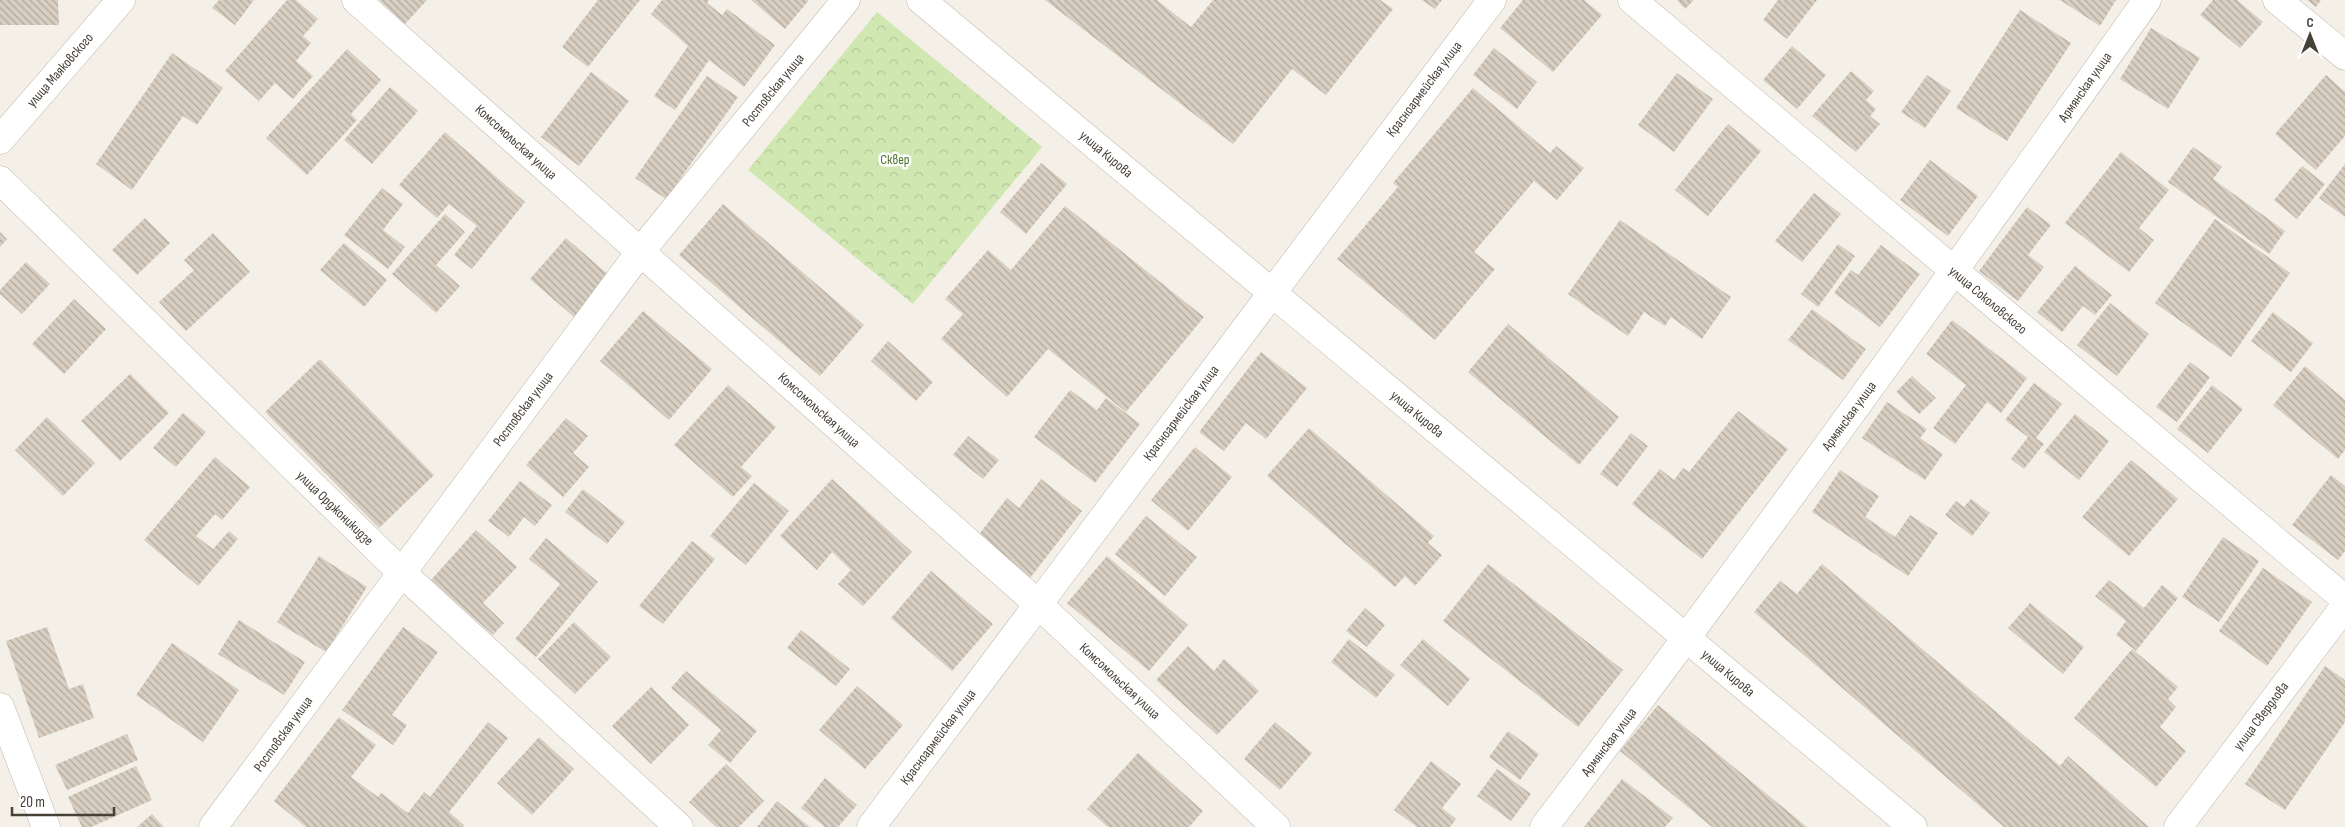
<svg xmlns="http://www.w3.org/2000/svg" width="2345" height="827" font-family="'Sofia Sans Condensed',sans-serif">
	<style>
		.forest { fill: url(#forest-crowns) }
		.building { fill: url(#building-back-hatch) }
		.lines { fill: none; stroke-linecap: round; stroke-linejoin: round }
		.minor-casing { stroke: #bfb8ab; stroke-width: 29 }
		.minor { stroke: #fff; stroke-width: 28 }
		.labels { text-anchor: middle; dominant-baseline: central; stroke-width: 5; stroke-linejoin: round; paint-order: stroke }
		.street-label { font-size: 14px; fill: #474037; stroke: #fff }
		.park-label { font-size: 14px; fill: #49782b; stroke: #fff }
	</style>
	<defs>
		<pattern id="forest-crowns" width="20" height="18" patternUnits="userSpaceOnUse" patternTransform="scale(1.25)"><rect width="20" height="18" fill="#d0e7b2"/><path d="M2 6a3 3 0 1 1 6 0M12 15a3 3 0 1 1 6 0" fill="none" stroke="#b4c79a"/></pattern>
		<pattern id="building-back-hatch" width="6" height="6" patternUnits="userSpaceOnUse" patternTransform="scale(1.25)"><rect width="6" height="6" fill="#d8cec1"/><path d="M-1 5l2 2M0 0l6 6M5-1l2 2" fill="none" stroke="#b1a99e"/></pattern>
	</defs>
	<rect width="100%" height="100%" fill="#f4f0e8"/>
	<path class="forest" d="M877 12 1042 147 913 304 748 170Z"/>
	<path class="building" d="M0 0H58L59 25H0Z
		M219 0H254L235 25 212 8Z
		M287 0H296L318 19 303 36 311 43 296 61 313 76 293 99 275 83 259 101 225 71Z
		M379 0H427L405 24Z
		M598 0H640L588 67 562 47Z
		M662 0H709L707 3 722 15 727 9 775 45 744 87 709 60 675 110 654 96 688 46 651 14Z
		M751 0H809L785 29Z
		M1045 0H1157L1191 27 1213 0H1380L1393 9 1326 95 1292 69 1233 144Z
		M1422 0H1442L1435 9Z
		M1523 0H1584L1602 15 1553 72 1500 28Z
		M1677 0H1694L1685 9Z
		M1778 0H1817L1787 39 1763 20Z
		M2060 0H2116L2100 26Z
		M2213 0H2237L2263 22 2240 48 2200 15Z
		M2307 0H2321L2316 7Z
		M2020 10 2071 43 2007 141 1956 108Z
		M2151 28 2200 58 2168 109 2120 79Z
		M1792 46 1826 75 1797 109 1763 80Z
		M1494 48 1537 82 1517 109 1473 75Z
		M347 49 381 80 351 114 357 120 307 175 266 138Z
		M172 53 223 88 197 125 183 116 132 190 96 164Z
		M1851 71 1874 91 1866 100 1876 109 1870 116 1880 124 1856 152 1812 116Z
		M591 72 629 101 579 166 541 137Z
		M1677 73 1713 99 1674 152 1638 125Z
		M1927 75 1951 91 1925 128 1901 112Z
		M2326 75 2345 92V136L2316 170 2275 134Z
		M707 76 738 97 666 199 635 178Z
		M390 87 418 111 372 164 344 140Z
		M1473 88 1550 153 1556 146 1584 168 1557 200 1534 181 1474 252 1495 269 1435 340 1337 259 1398 187 1393 183Z
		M1728 124 1761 151 1708 216 1675 190Z
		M445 132 525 202 472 269 454 255 477 226 449 204 437 218 399 185Z
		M2193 147 2222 167 2213 179 2285 231 2269 254 2168 182Z
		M2121 152 2169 190 2139 228 2154 240 2129 272 2065 223Z
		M1930 160 1978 196 1948 236 1900 200Z
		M1041 163 1067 184 1026 234 1000 212Z
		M2345 164V217L2319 198Z
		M2302 166 2325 184 2297 219 2274 200Z
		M382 188 403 204 383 230 405 247 388 269 344 235Z
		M1814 193 1841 214 1802 262 1775 241Z
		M723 204 864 325 820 376 679 255Z
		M1065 206 1204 317 1126 412 1048 349 1007 397 941 339 963 314 945 299 988 250 1011 270Z
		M2027 207 2051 225 2028 255 2044 267 2018 301 1979 271Z
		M445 214 465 232 436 265 460 286 436 313 392 274Z
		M145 218 170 243 137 275 112 250Z
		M2215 219 2290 273 2231 357 2155 303Z
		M1620 220 1731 297 1702 339 1671 317 1665 326 1644 312 1628 336 1568 294Z
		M0 232 7 239 0 247Z
		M213 233 250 272 186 331 159 302 194 270 184 260Z
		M566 238 610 276 574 317 530 279Z
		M344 243 387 280 364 307 320 270Z
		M1838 244 1855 256 1818 307 1801 294Z
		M1881 245 1920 274 1880 327 1834 293 1851 270 1858 275Z
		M26 262 50 284 22 314 0 294V290Z
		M2075 266 2112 295 2095 315 2083 306 2062 332 2037 312Z
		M74 299 106 329 64 374 32 344Z
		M2110 303 2149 334 2117 376 2077 345Z
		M1812 309 1866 349 1843 380 1788 340Z
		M643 311 712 369 669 420 600 361Z
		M2273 312 2313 343 2291 372 2251 341Z
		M1952 320 2027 378 2001 413 1987 402 1955 444 1933 428 1966 385 1926 354Z
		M1508 324 1619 417 1579 465 1468 372Z
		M888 341 933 382 916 401 871 361Z
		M1261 352 1307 388 1266 439 1246 423 1224 451 1199 432Z
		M320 359 434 475 379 528 265 412Z
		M2190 362 2210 377 2177 422 2156 407Z
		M2305 366 2345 400V450L2338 459 2273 405Z
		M130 374 169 413 120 461 81 421Z
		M1912 376 1936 398 1919 414 1896 392Z
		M2034 383 2062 404 2036 438 2044 444 2024 469 2011 459 2028 437 2005 420Z
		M728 385 776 427 741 467 752 476 733 497 674 445Z
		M2212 385 2243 409 2208 453 2177 429Z
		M1070 390 1097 410 1106 398 1140 424 1095 483 1034 437Z
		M1887 402 1927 429 1920 438 1943 454 1925 480 1862 438Z
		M1738 411 1788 449 1702 559 1632 504 1660 469 1674 480 1683 468 1689 472Z
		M183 413 206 432 176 467 153 448Z
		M2075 414 2109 441 2079 480 2044 452Z
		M47 417 95 463 63 496 15 450Z
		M566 418 588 436 573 453 589 467 563 497 526 465Z
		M1309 428 1434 536 1428 543 1442 555 1415 586 1405 576 1395 587 1267 476Z
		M1631 433 1648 446 1617 487 1600 474Z
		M968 436 999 460 983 479 953 455Z
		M1195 447 1232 477 1188 531 1151 500Z
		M215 457 250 487 222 520 215 514 196 536 213 549 229 531 238 539 198 586 144 540Z
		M2131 460 2178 499 2129 556 2082 517Z
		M1840 470 1879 496 1865 517 1895 537 1910 515 1938 533 1908 576 1812 512Z
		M2331 475 2345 486V551L2338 560 2292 525Z
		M832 479 912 552 863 606 838 584 851 570 832 552 817 570 780 536Z
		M1041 479 1082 511 1030 578 977 537 1007 498 1019 508Z
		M520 481 552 505 535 526 524 517 509 537 488 521Z
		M754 483 789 511 746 565 710 536Z
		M583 489 625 522 607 544 565 512Z
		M1971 499 1990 513 1972 536 1945 515 1956 501 1964 507Z
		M1146 516 1197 557 1165 596 1115 554Z
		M476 530 517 567 483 603 504 623 493 635 431 580Z
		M2223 537 2259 561 2219 622 2182 597Z
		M546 538 598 582 536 657 515 639 560 584 529 559Z
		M692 541 715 559 663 624 639 606Z
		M319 556 367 587 326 652 277 622Z
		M1107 556 1188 625 1149 671 1067 603Z
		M1488 564 1623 670 1578 727 1443 621Z
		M1822 564 2060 766 2068 756 2149 827H2004L1754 612 1780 581 1797 594Z
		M2263 568 2312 602 2267 666 2219 631Z
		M931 571 993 624 952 671 891 618Z
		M2109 580 2144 608 2162 585 2178 598 2136 651 2116 635 2126 621 2095 596Z
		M2030 603 2084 647 2063 674 2008 628Z
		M1365 608 1385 625 1367 647 1346 631Z
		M239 620 305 662 284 695 218 654Z
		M574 622 611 657 575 694 538 659Z
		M47 627 69 689 83 684 94 718 39 738 6 641Z
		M403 627 438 652 392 715 407 725 393 745 342 710Z
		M801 630 850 669 836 686 787 648Z
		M1349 639 1395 675 1376 698 1331 662Z
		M1423 639 1470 679 1448 706 1400 665Z
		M172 643 239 690 203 742 136 695Z
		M1188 646 1214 671 1224 659 1259 691 1217 735 1156 680Z
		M2132 649 2178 687 2168 699 2176 707 2160 727 2186 751 2156 787 2074 718Z
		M2325 666 2345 680V722L2285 810 2245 784Z
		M686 671 757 731 730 763 708 745 721 730 671 688Z
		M857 686 903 725 865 769 819 730Z
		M651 687 689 725 651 764 612 726Z
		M1658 705 1807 827H1712L1620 751Z
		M339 717 376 745 351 777 378 797 381 793 408 813 424 792 430 797 488 722 508 738 449 812 464 825 463 827H306L274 801Z
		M1275 722 1312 753 1280 790 1244 759Z
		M1508 731 1539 754 1520 780 1489 757Z
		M127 734 138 760 67 790 55 765Z
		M539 737 574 769 532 815 497 783Z
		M1138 753 1203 811 1189 827H1108L1087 809Z
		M1431 761 1461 784 1442 808 1456 819 1450 827H1417L1394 810Z
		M726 764 764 801 739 827H716L689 802Z
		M136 766 152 800 91 827H82L68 797Z
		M1497 769 1531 794 1511 821 1477 796Z
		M825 778 857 805 838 827H825L801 808Z
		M1622 779 1673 818 1665 827H1584Z
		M777 801 810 827H757Z
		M152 814 164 827H137Z"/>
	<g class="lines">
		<defs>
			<path id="minor" d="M356 0 1038 604 1276 827
				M921 0 1913 827
				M1632 0 2345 599
				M2277 0 2345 56
				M0 140 121 0
				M0 180 401 572 679 827
				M0 707 46 827
				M213 827 640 252 846 0
				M871 827 1492 0
				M1544 827C1751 555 1950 278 2147 0
				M2178 827 2345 606"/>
		</defs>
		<use href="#minor" class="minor-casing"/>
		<use href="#minor" class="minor"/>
	</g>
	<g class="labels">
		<g class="street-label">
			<text transform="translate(60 70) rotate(-49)">улица Маяковского</text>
			<text transform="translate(2085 87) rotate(-55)">Армянская улица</text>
			<text transform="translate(1424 89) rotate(-53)">Красноармейская улица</text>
			<text transform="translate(773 90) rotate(-51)">Ростовская улица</text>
			<text transform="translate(516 142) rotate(42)">Комсомольская улица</text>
			<text transform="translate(1106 154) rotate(40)">улица Кирова</text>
			<text transform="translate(1988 300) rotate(40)">улица Соколовского</text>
			<text transform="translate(523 409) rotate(-53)">Ростовская улица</text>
			<text transform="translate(819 410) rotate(42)">Комсомольская улица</text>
			<text transform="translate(1181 413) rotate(-53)">Красноармейская улица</text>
			<text transform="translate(1417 414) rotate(40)">улица Кирова</text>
			<text transform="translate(1849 416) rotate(-54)">Армянская улица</text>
			<text transform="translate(335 508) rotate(44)">улица Орджоникидзе</text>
			<text transform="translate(1728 673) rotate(40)">улица Кирова</text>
			<text transform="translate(1120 681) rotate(43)">Комсомольская улица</text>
			<text transform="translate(2261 716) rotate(-53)">улица Свердлова</text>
			<text transform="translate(283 734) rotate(-54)">Ростовская улица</text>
			<text transform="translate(938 737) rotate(-53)">Красноармейская улица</text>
			<text transform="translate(1609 742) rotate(-53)">Армянская улица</text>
		</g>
		<g class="park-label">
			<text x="895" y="159">Сквер</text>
		</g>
	</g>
	<g transform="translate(2310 35)" stroke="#ffffff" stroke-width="4" paint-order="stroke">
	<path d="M0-4L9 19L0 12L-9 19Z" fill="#474037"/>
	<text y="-8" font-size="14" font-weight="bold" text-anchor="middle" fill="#474037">С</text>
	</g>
	<path d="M12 807v8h102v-8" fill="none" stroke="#474037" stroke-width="2.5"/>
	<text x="20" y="807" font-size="15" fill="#474037" stroke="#ffffff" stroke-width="4" paint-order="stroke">20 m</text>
</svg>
